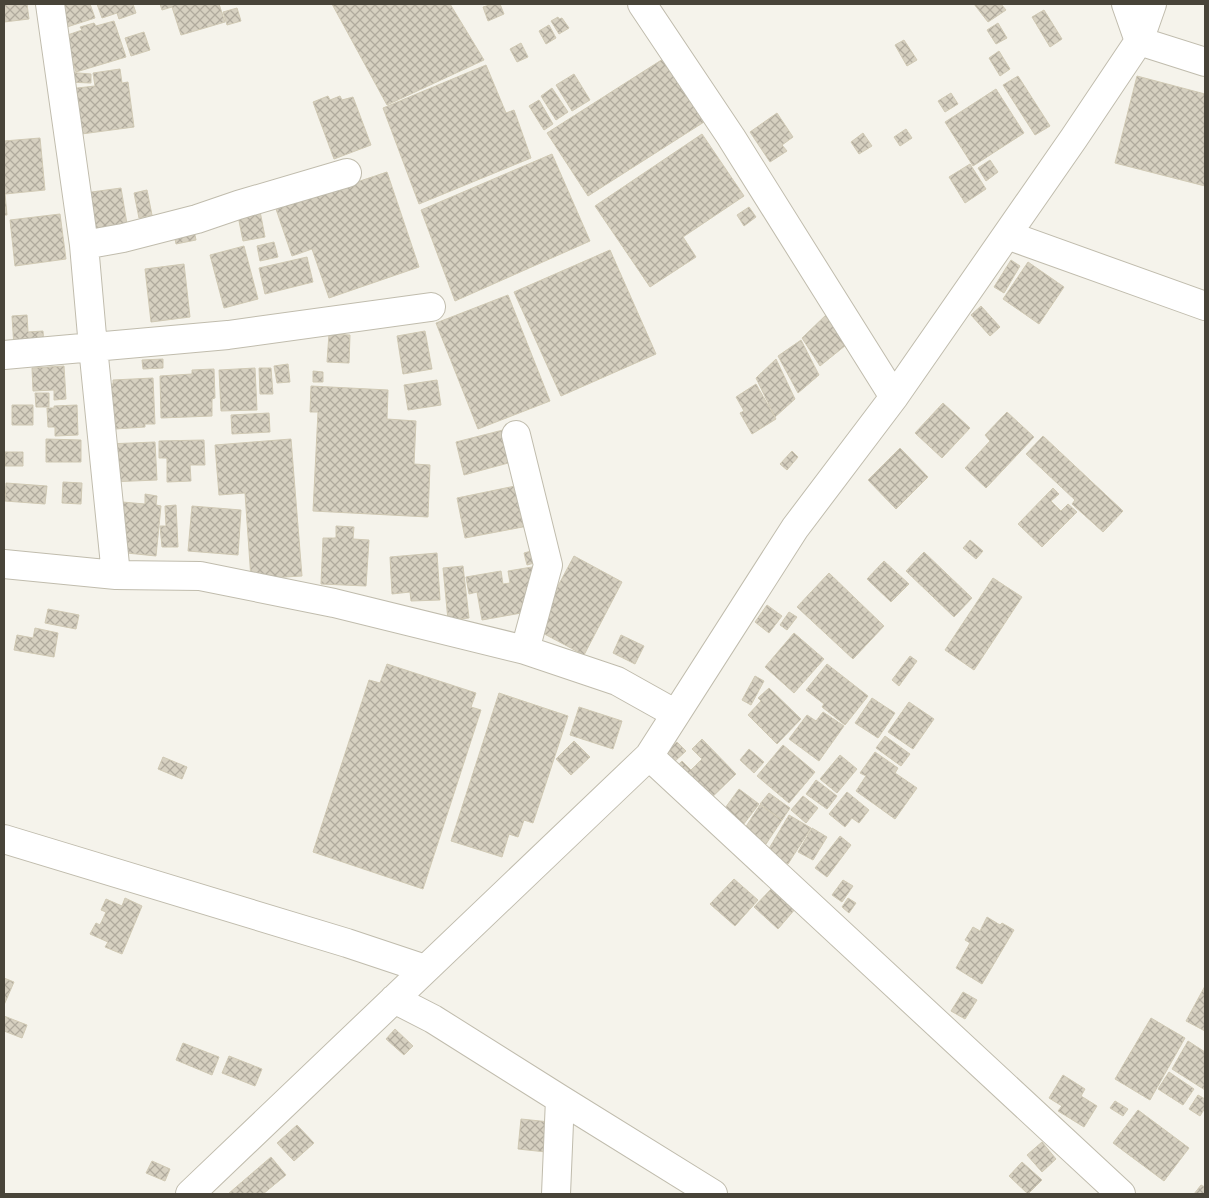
<svg xmlns="http://www.w3.org/2000/svg" width="1209" height="1198" font-family="'Archivo Narrow',sans-serif">
	<style>
		.building { fill: url(#building-cross-hatch); stroke: #d0c9b4 }
		.lines { fill: none; stroke-linecap: round; stroke-linejoin: round }
		.minor-casing { stroke: #c0bcad; stroke-width: 30 }
		.minor { stroke: #fff; stroke-width: 28 }
	</style>
	<defs>
		<pattern id="building-cross-hatch" width="8" height="8" patternUnits="userSpaceOnUse" patternTransform="scale(1.25)"><rect width="8" height="8" fill="#d6d0c0"/><path d="M0 0l8 8M0 8l8-8" fill="none" stroke="#b0aa9d"/></pattern>
	</defs>
	<rect width="100%" height="100%" fill="#f5f3eb"/>
	<path class="building" d="M4 4H27L29 19 4 22Z
		M66 4H90L95 18 67 27 60 6Z
		M97 4H133L136 13 119 19 117 13 102 18Z
		M160 4H219L225 22 181 35 172 7 162 10Z
		M332 4H450L484 60 387 105Z
		M493 4H500L504 14 488 21 483 7Z
		M974 4H1001L1006 10 988 22Z
		M237 8 241 21 227 25 223 12Z
		M1044 10 1062 39 1050 47 1032 17Z
		M558 17 559 19 562 18 569 28 559 34 551 21Z
		M114 21 126 57 76 72 70 52 59 38 82 30 80 27 94 23 96 26Z
		M998 23 1007 38 996 44 987 30Z
		M549 25 556 38 546 44 539 31Z
		M144 32 150 50 131 56 125 38Z
		M904 40 917 60 907 66 895 45Z
		M521 43 528 57 517 62 510 49Z
		M999 51 1010 69 1000 76 989 58Z
		M663 59 704 122 588 196 547 133Z
		M486 65 506 113 514 110 531 158 419 204 383 108Z
		M120 69 122 83 128 82 134 127 74 135 68 89 95 86 93 73Z
		M66 72 91 74V83L66 82Z
		M574 74 590 100 572 111 556 85Z
		M1018 76 1050 126 1035 135 1003 85Z
		M1137 76 1205 94V186L1115 163Z
		M552 88 568 112 556 120 541 96Z
		M996 89 1024 133 973 166 945 122Z
		M951 93 958 104 945 112 938 101Z
		M328 96 330 100 340 96 342 100 353 97 371 145 334 159 313 102Z
		M539 100 553 124 544 130 529 106Z
		M777 113 793 137 782 145 787 151 770 162 750 132Z
		M906 129 912 138 900 146 894 137Z
		M863 133 872 146 859 154 851 142Z
		M702 134 744 196 683 237 696 257 650 287 595 206Z
		M40 138 45 190 5 194 7 215H4V141Z
		M552 154 590 241 455 301 421 210Z
		M990 160 998 172 986 181 978 168Z
		M970 164 986 189 965 203 949 177Z
		M387 172 419 267 329 298 312 249 292 256 276 209Z
		M121 188 128 230 84 237 77 194Z
		M147 190 152 215 139 218 134 193Z
		M259 206 265 237 243 241 237 211Z
		M749 207 756 217 744 226 737 215Z
		M60 214 66 259 15 266 10 220Z
		M193 225 196 240 176 244 173 229Z
		M274 242 278 257 260 261 257 246Z
		M244 246 258 299 224 308 210 255Z
		M610 250 656 354 561 396 514 292Z
		M307 257 313 282 265 294 259 268Z
		M1011 260 1020 266 1004 293 994 287Z
		M1028 262 1064 287 1039 324 1003 299Z
		M184 264 190 317 151 322 145 269Z
		M508 295 550 401 478 429 436 323Z
		M981 306 1000 327 990 336 971 315Z
		M827 314 846 345 820 366 802 338Z
		M27 315 28 332 43 331 44 346 14 348 12 316Z
		M425 331 432 369 403 374 397 336Z
		M329 334 350 335 349 363 327 362Z
		M801 340 819 375 798 393 778 356Z
		M163 359V368L143 369 142 360Z
		M776 359 795 399 775 417 756 378Z
		M288 364 290 382 277 383 274 366Z
		M64 366 66 399 54 400V390L33 391 32 368Z
		M255 368 257 410 221 411 219 370Z
		M259 368H271L273 394H260Z
		M214 369 215 398 212 399V416L161 418 160 376 192 374V370Z
		M313 371 323 372V382H313Z
		M153 378 155 424H145V427L115 429 114 415H107L106 384H113V380Z
		M437 380 441 405 408 410 404 385Z
		M756 384 776 419 752 434 740 413 744 411 736 397Z
		M311 386 388 390 387 419 416 421 414 464 430 465 428 517 313 511 318 412H310Z
		M35 393H49V407H36Z
		M943 403 970 428 942 458 915 433Z
		M12 405H33V425H12Z
		M77 405 78 435 55 436V427H48L47 408H54V406Z
		M1007 412 1034 437 986 488 965 468 990 441 985 435Z
		M269 413 270 432 232 434 231 415Z
		M503 430 512 462 464 475 456 442Z
		M1043 436 1123 511 1103 532 1072 504 1075 500 1026 454Z
		M46 439 81 440V462H46Z
		M291 439 302 576 251 579 245 493 219 495 215 445Z
		M204 440 205 465H190L191 481 167 482V458H159V441Z
		M155 442 157 480 109 482 107 444Z
		M900 448 928 477 896 509 868 480Z
		M792 451 798 457 787 470 780 464Z
		M5 452H23V466H5Z
		M63 482 82 483 81 504 62 503Z
		M6 483 47 486 45 504 5 501Z
		M520 485 528 526 465 538 457 498Z
		M1053 488 1059 494 1051 501 1061 511 1068 504 1077 512 1042 547 1018 524Z
		M145 494 157 496 156 505 161 506 156 556 117 552 122 502 145 504Z
		M176 505 178 547H162L160 526H166L165 506Z
		M192 506 241 510 238 555 188 551Z
		M336 526 354 527 353 539 369 540 366 586 321 584 323 538H336Z
		M970 540 983 551 976 559 963 548Z
		M535 550 538 562 527 565 524 553Z
		M924 552 972 598 954 617 906 571Z
		M437 553 440 600 411 601 410 592 392 594 390 557Z
		M574 556 622 582 584 655 535 629Z
		M884 561 909 584 891 602 867 579Z
		M463 566 469 618 448 620 443 568Z
		M532 567 537 598 527 612 482 620 477 592 469 594 466 577 501 571 503 584 510 583 508 571Z
		M829 573 884 626 853 659 797 607Z
		M993 578 1022 597 974 670 945 650Z
		M767 605 782 616 769 633 755 622Z
		M48 609 79 615 76 629 45 623Z
		M789 612 797 617 787 630 780 625Z
		M35 628 58 633 54 657 14 650 17 635 33 638Z
		M794 633 824 659 794 693 765 667Z
		M621 635 644 646 635 664 613 653Z
		M910 656 917 661 899 686 892 680Z
		M387 664 476 693 471 707 481 710 423 889 313 852 369 680 380 683Z
		M827 664 868 696 845 725 822 707 824 704 806 690Z
		M755 676 764 681 751 705 742 700Z
		M769 688 801 719 777 744 748 715 761 701 758 698Z
		M499 693 568 716 533 823 524 820 518 837 509 834 502 857 451 841Z
		M872 698 895 713 878 738 855 723Z
		M909 702 934 719 913 749 888 732Z
		M579 707 622 721 613 749 570 735Z
		M823 712 844 726 819 761 789 739 807 715 816 721Z
		M885 736 910 754 901 766 876 748Z
		M702 739 736 774 705 804 673 771 682 761 691 770 702 759 692 749Z
		M574 741 590 757 571 775 556 759Z
		M677 742 686 751 674 762 665 752Z
		M783 745 815 772 789 803 757 776Z
		M749 749 764 762 754 773 740 760Z
		M875 752 898 768 895 773 917 788 895 819 856 791 866 776 860 773Z
		M840 755 857 769 837 793 820 779Z
		M163 757 187 767 182 779 158 769Z
		M816 780 837 796 827 809 806 794Z
		M739 789 759 804 740 829 720 815Z
		M847 792 869 810 859 823 852 818 845 827 829 814Z
		M769 793 790 808 782 820 760 804Z
		M803 796 818 808 806 823 791 810Z
		M760 805 782 820 766 844 745 828Z
		M789 815 811 828 788 864 767 852Z
		M812 828 827 837 813 860 798 852Z
		M840 836 851 845 827 877 815 868Z
		M734 879 758 900 735 926 710 904Z
		M843 880 853 886 842 902 832 895Z
		M773 887 796 908 778 929 754 907Z
		M125 898 142 906 122 954 105 947 108 942 90 934 96 923 100 925 106 912 101 910 106 899 122 906Z
		M848 898 856 903 849 913 842 907Z
		M987 917 1000 925 1002 923 1014 930 982 984 956 968 970 943 965 940 973 927 980 931Z
		M4 978 14 982 4 1005Z
		M1205 986V1031L1186 1021Z
		M963 992 977 1000 965 1019 951 1011Z
		M4 1016 27 1025 22 1038 4 1031Z
		M1151 1018 1185 1038 1150 1100 1115 1079Z
		M395 1029 413 1046 404 1055 386 1039Z
		M1188 1041 1205 1052V1090L1172 1069Z
		M183 1043 219 1057 212 1075 176 1060Z
		M229 1056 262 1069 255 1086 222 1073Z
		M1169 1072 1194 1089 1183 1105 1158 1089Z
		M1063 1075 1085 1089 1081 1096 1097 1106 1084 1127 1058 1111 1062 1106 1049 1098Z
		M1198 1095 1205 1099V1108L1200 1116 1189 1109Z
		M1115 1101 1128 1109 1123 1116 1110 1108Z
		M1138 1110 1189 1148 1164 1181 1113 1143Z
		M521 1119 550 1122 546 1152 518 1149Z
		M297 1125 314 1143 294 1161 277 1143Z
		M1042 1142 1056 1159 1042 1172 1027 1155Z
		M271 1157 286 1175 263 1194H228Z
		M152 1161 170 1169 165 1181 146 1173Z
		M1022 1162 1042 1180 1028 1194 1009 1176Z
		M1201 1185 1205 1187V1194H1194Z"/>
	<g class="lines">
		<defs>
			<path id="minor" d="M50 4 84 245 93 347 116 575
				M642 4 731 137 894 397
				M1126 4 1139 41 1205 62
				M1007 235 1205 306
				M84 245 123 238 197 219 238 205 347 173
				M4 355 228 335 431 307
				M516 435 548 565 525 650
				M4 564 116 575 200 576 334 603 525 650 617 681 676 714
				M649 756 1121 1194
				M4 839 347 943 425 969
				M394 999 433 1019 560 1099 713 1194
				M190 1194 649 756 795 528 894 397 1074 138 1139 41 1152 4
				M556 1194 560 1099"/>
		</defs>
		<use href="#minor" class="minor-casing"/>
		<use href="#minor" class="minor"/>
	</g>
	<rect width="1209" height="1198" fill="none" stroke="#484439" stroke-width="10"/>
</svg>
